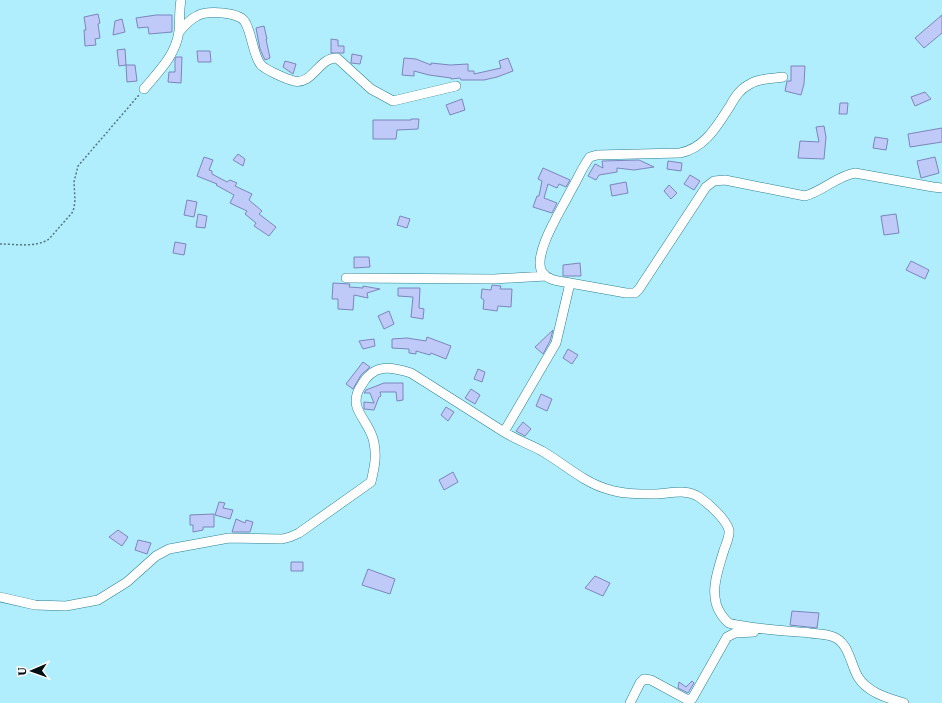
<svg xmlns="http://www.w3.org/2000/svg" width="942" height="703" font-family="'Roboto Serif',serif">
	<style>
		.building { fill: #bfcaf8; stroke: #7b86bc }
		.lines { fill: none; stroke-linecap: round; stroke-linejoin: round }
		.minor-casing { stroke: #2d8092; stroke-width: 10 }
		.path { stroke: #537882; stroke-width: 1.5; stroke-dasharray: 2 2; stroke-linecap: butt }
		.minor { stroke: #fff; stroke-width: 9 }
	</style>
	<rect width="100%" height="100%" fill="#b0eefe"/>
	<path class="building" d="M98 14 100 23 98 24 100 38 95 39 96 45 85 46 84 30H86L84 17Z
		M156 15H172V32L149 34 148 27 138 28 136 18Z
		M942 15V33L924 48 915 38Z
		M122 19 125 32 113 35 115 21Z
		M264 26 267 39H266L270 58 265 60 260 49 256 28Z
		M331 39 338 40V46H344V53H331Z
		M125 49 126 65 119 66 117 50Z
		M197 51H210L211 62H198Z
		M352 54 362 56 360 64 351 63Z
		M176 57H182L181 83 168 82 169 72H175V59Z
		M404 58 416 59 431 65V63L450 65 468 64V71H474V74L501 68 499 61 508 58 513 71 497 77 484 80H461L460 78 451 79V78L429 75 414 71V76L402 75Z
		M285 61 296 64 293 74 283 67Z
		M126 65H135L137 81 127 82Z
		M791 66H805L804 84 801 95 785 91 787 81H791Z
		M925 92 931 99 915 106 911 97Z
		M462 99 465 110 450 115 446 105Z
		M840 103H848L847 114H839Z
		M411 119H419L418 129 397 130 396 139H373V120H411Z
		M824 126 826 137 824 159 798 158 800 141 819 142 816 127Z
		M942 128V142L910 147 908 134Z
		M875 137 888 139 886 150 873 148Z
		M238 154 245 159 243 166 233 160Z
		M204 157 213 160 209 170 212 171V174L227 182 230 180 237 183 235 186 252 194 249 200 262 211 259 214 276 227 269 236 254 226 256 223 245 214 247 211 230 203 234 195 216 185 217 184 197 176Z
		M935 157 939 173 921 178 917 161Z
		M639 160 654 167 634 170 617 168V172L599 175 596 180 588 176 595 164 603 168 602 161Z
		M668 161 682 163 681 171 667 169Z
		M543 168 570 180 566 187 559 184 557 188 548 184 544 198 557 203 552 213 533 207 537 196H539L542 181 538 179Z
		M690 175 700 181 694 190 684 184Z
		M626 182 628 193 612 196 610 185Z
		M669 185 677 193 671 199 664 191Z
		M187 200 197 202 194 217 184 215Z
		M198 214 207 216 205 228 196 227Z
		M896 214 899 233 884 235 881 216Z
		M400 216 410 219 407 228 397 225Z
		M175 242 186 244 184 255 173 253Z
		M354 257H369L370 267 354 268Z
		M911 261 929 270 925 279 906 270Z
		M580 263 581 276H563V265Z
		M333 283 350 284 349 287 363 288V286L380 289 367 293 368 298 354 295 353 310 338 309V299H332Z
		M492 285 501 286 500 289H512L511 307 498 306 497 311 483 309 484 300 481 298 482 289 491 290Z
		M398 288H420L419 308 424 309 423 319 411 317 413 297 398 296Z
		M389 311 394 324 384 329 378 316Z
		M553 330 550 341 543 354 535 347Z
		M427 337 451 346 446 359 431 353 430 355 416 351V354L409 353V349L392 348V339L407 338 426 341Z
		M374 339 375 346 363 349 359 341Z
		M568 349 578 355 572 364 563 358Z
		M363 362 370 367 361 375 353 389 346 384Z
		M478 369 485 372 482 382 474 379Z
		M384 383H403V400L397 401 396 392H380L381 396 379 397 374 410 364 409V402L374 403 370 393H364L366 390Z
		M471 389 480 395 475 404 465 398Z
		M541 394 552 399 547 411 536 406Z
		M446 407 454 412 448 421 441 415Z
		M523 422 531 429 525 436 516 431Z
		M453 472 458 482 444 490 439 480Z
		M219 502 225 503 223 508 233 510 230 519 215 515Z
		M214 514V527H203V530L193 532V525H190V515Z
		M236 519 245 523 246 520 253 522 250 532H232Z
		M118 530 128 537 122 546 109 537Z
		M138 540 151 543 147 554 135 550Z
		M291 562H303V571H291Z
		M368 569 395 579 390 594 362 585Z
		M595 576 610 583 603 596 585 588Z
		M792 611 819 613 817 628 790 625Z
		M692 681 694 683 688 693 678 688 679 682 686 687Z"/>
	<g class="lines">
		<defs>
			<path id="minor" d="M179 32C184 26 190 19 197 16 207 10 240 12 245 22 252 33 253 56 261 65 266 70 286 79 294 81 313 85 319 57 337 58L371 89 393 101 456 86
				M144 89C159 71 176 55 179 31 180 21 179 10 181 0
				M346 278 494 279 546 276
				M570 283C560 281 548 281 542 272 532 254 562 209 570 192 577 181 582 167 590 157L597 155 680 153C705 148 717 126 730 106 735 97 740 89 750 84 759 78 772 79 783 77
				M504 432C517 440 529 444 542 451 563 463 583 482 607 489 622 494 638 494 654 494 669 494 686 488 699 497 708 503 726 519 729 530 730 536 726 544 724 550 718 570 708 595 721 614 723 617 726 621 729 623 733 625 740 625 744 626 765 630 788 631 810 633 817 634 824 634 831 636 849 641 850 663 858 677 868 693 888 698 904 703
				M0 597 35 605 66 606 98 600 127 582 156 556 169 549 229 538 282 539 290 537 299 533 371 482C374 469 377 457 374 443 372 429 361 419 357 407 355 400 357 392 361 386 373 364 389 366 411 373L504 432 556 343 570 283 626 293H635L639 289 706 187 714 181 725 180 805 196C823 191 837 176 855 173L933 187 942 188
				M630 703 640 683 644 679 651 680 686 699H692L727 637 735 633 754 632"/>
		</defs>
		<use href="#minor" class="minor-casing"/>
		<path class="path" d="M0 244C15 244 36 248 49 239L72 213 74 208 75 200 74 182 78 166 139 95"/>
		<use href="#minor" class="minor"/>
	</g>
	<g transform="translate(32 671) rotate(268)" stroke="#ffffff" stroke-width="3" paint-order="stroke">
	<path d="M0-3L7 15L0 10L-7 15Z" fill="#001015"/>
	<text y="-6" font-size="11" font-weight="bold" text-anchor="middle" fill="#001015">U</text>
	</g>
</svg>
